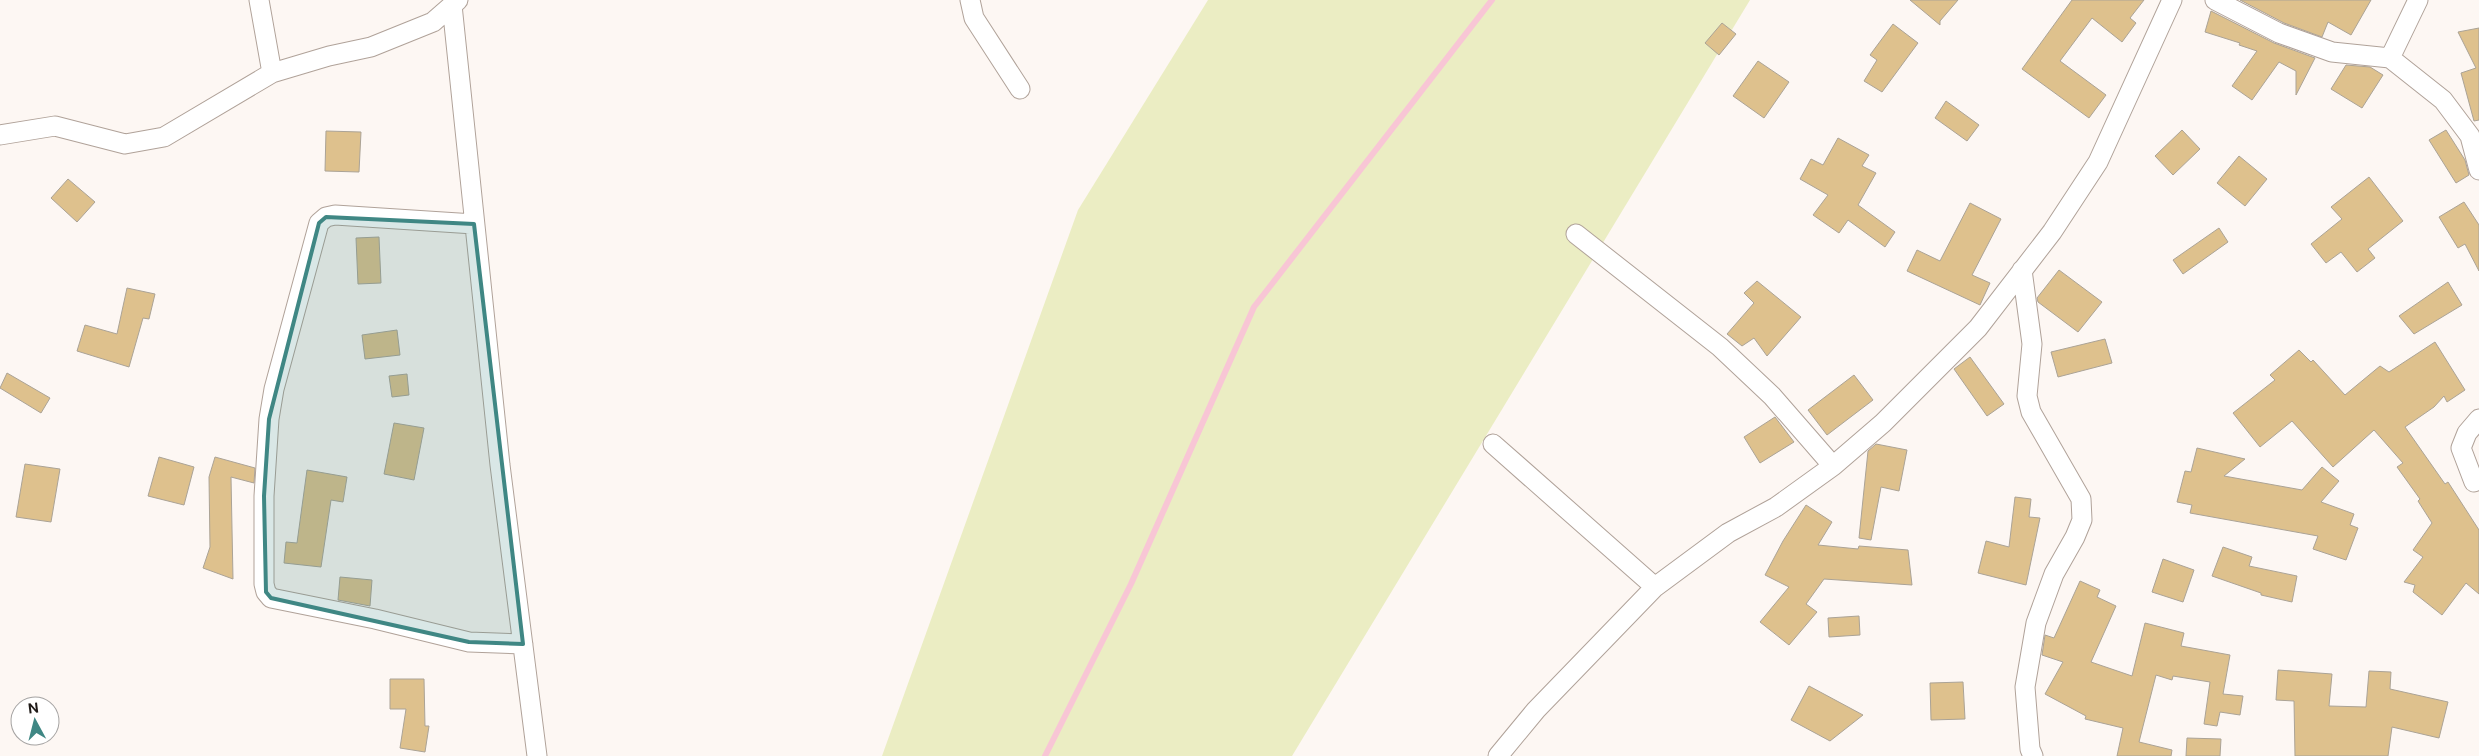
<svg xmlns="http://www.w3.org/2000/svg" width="2479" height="756" font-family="'Public Sans',sans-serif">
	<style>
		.green { fill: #ebedc3 }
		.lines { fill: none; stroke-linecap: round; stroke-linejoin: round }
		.stream { stroke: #f8c6d5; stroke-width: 6 }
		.building { fill: #dec18d; stroke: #aba396 }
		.street-casing { stroke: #b0a299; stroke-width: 21 }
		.street { stroke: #fff; stroke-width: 19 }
		.marked { fill: #3f8784; fill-opacity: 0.2; stroke: #3f8784; stroke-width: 4; stroke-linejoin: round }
	</style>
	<rect width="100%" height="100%" fill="#fdf7f3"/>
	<path class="green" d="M1208 0H1750L1292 756H882L1078 210Z"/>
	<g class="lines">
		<path class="stream" d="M1045 756 1131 584 1254 307 1492 0"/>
	</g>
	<path class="building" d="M1910 0H1958L1940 21V25Z
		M2072 0H2144L2130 18 2136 23 2122 42 2092 18 2060 61 2106 95 2089 118 2022 69Z
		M2240 0H2371L2351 35 2328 22 2322 37 2284 23Z
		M2211 11 2274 43 2315 58 2296 95V71L2279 62 2252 100 2232 86 2257 51 2239 45 2240 43 2205 32Z
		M1722 23 1736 34 1719 55 1705 43Z
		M1893 24 1918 43 1882 92 1864 81 1877 60 1870 55Z
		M2479 28V120L2474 121 2461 73 2476 68 2458 32Z
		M1758 61 1789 82 1764 118 1733 96Z
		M2346 65 2370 67 2383 75 2362 108 2331 89Z
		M1946 101 1979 125 1967 141 1935 118Z
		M2182 130 2200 149 2173 175 2155 156Z
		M2446 130 2465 160 2469 175 2456 183 2429 140Z
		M326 131 361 132 359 172 325 171Z
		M1838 138 1869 155 1862 166 1876 173 1858 205 1895 232 1885 247 1848 220 1839 233 1813 215 1828 195 1800 179 1811 159 1823 165Z
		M2239 156 2267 179 2245 206 2217 183Z
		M2369 177 2403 221 2368 249 2375 258 2357 272 2341 252 2326 263 2311 244 2342 219 2331 207Z
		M68 179 95 202 77 222 51 198Z
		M2464 202 2479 225V271L2465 244 2458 248 2439 217Z
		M1970 203 2001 219 1972 275 1990 283 1980 305 1907 271 1917 250 1940 261Z
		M2219 228 2228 242 2183 274 2173 260Z
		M379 237 381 283 358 284 356 238Z
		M2059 270 2102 302 2078 332 2038 302 2037 298Z
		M1757 281 1801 317 1767 356 1754 338 1742 346 1727 334 1754 303 1744 293Z
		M2448 282 2462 305 2414 334 2399 316Z
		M127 288 155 294 149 319 143 318 129 367 77 351 85 325 117 334Z
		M397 330 400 355 365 359 362 335Z
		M2105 339 2112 363 2058 377 2051 352Z
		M2435 342 2465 390 2447 402 2444 396 2434 407 2405 427 2445 484 2448 482 2479 530V594L2466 583 2442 615 2413 592 2415 585 2404 582 2423 557 2413 550 2432 523 2418 501 2420 499 2397 467 2403 463 2374 430 2333 467 2292 421 2260 447 2233 413 2275 380 2270 375 2299 350 2311 362 2313 360 2345 395 2380 366 2389 372Z
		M1970 357 2004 404 1987 416 1954 369Z
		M7 373 50 398 41 413 0 388Z
		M407 374 409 395 392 397 389 376Z
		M1854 375 1873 400 1827 435 1808 410Z
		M1775 417 1794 442 1760 463 1744 437Z
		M394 423 424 428 414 480 384 474Z
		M1876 444 1907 450 1899 491 1881 487 1871 540 1859 538 1868 451Z
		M2197 448 2245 459 2224 476 2302 490 2322 467 2339 481 2321 502 2354 514 2350 525 2358 528 2346 560 2313 549 2318 536 2190 513 2192 505 2177 502 2185 471 2191 472Z
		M159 457 194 467 184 505 148 496Z
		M215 457 255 468 254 483 231 477 233 579 203 568 210 547 209 477Z
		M25 464 60 469 51 522 16 517Z
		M307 470 347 477 343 502 331 500 321 567 284 563 286 542 297 543Z
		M2015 497 2031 499 2029 517 2040 518 2026 585 1978 573 1986 541 2009 547Z
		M1806 505 1832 522 1818 545 1858 549 1859 546 1908 550 1912 585 1824 579 1806 604 1817 612 1789 645 1760 622 1789 587 1765 575 1783 541Z
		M2223 547 2252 557 2249 566 2297 576 2292 602 2261 595V593L2212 576Z
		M2163 559 2194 570 2183 602 2152 592Z
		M340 577 372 580 370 606 338 600Z
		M2080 581 2100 590 2097 597 2116 606 2091 662 2132 676 2145 623 2184 633 2181 646 2230 655 2223 694 2243 696 2240 715 2220 712 2217 726 2204 724 2210 682 2173 676 2172 680 2156 675 2139 742 2172 750 2171 756H2117L2123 728 2085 719 2086 716 2045 694 2063 662 2042 655 2045 635 2054 638Z
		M1859 616 1860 635 1829 637 1828 618Z
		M2278 670 2332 674 2329 706 2366 707 2369 671 2391 672 2390 689 2448 702 2439 738 2392 727 2388 756H2295L2294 701 2276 700Z
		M390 679H424L425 726H429L425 752 400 748 406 709H390Z
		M1963 682 1965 719 1931 720 1930 683Z
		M1809 686 1863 715 1830 741 1791 720Z
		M2187 738 2221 739 2220 756H2186Z"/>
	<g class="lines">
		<defs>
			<path id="street" d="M259 0 272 73 329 56 371 47 433 22 458 0
				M970 0 974 18 1020 89
				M2215 0 2279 33 2332 52 2390 58 2443 100 2470 136 2479 170
				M452 5 500 465 537 756
				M2390 58 2418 0
				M0 135 55 126 125 144 164 137 272 73
				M474 224 335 215 326 217 319 223 274 389 269 419 264 496V584L266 592 271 598 375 619 469 642 523 644
				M1576 234 1720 347 1772 396 1833 466
				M2022 270 2032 344 2027 396 2031 412 2081 499 2082 520 2075 537 2054 574 2036 623 2025 687 2030 749 2033 756
				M1493 444 1655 587
				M2474 482 2461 448 2467 433 2479 419
				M1498 756 1536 710 1655 587 1728 533 1776 507 1833 466 1883 423 1978 328 2052 232 2098 162 2172 0"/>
		</defs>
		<use href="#street" class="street-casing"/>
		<use href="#street" class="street"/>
	</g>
	<path class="marked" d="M326 217 474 224 523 644 469 642 271 598 266 592 264 496 269 419 319 223Z"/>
	<g transform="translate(35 721) rotate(353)"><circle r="24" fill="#ffffff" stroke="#a5a3a2"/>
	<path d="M0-4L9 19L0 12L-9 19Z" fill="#3f8784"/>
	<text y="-8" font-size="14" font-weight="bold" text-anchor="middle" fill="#1f1a17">N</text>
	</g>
</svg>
